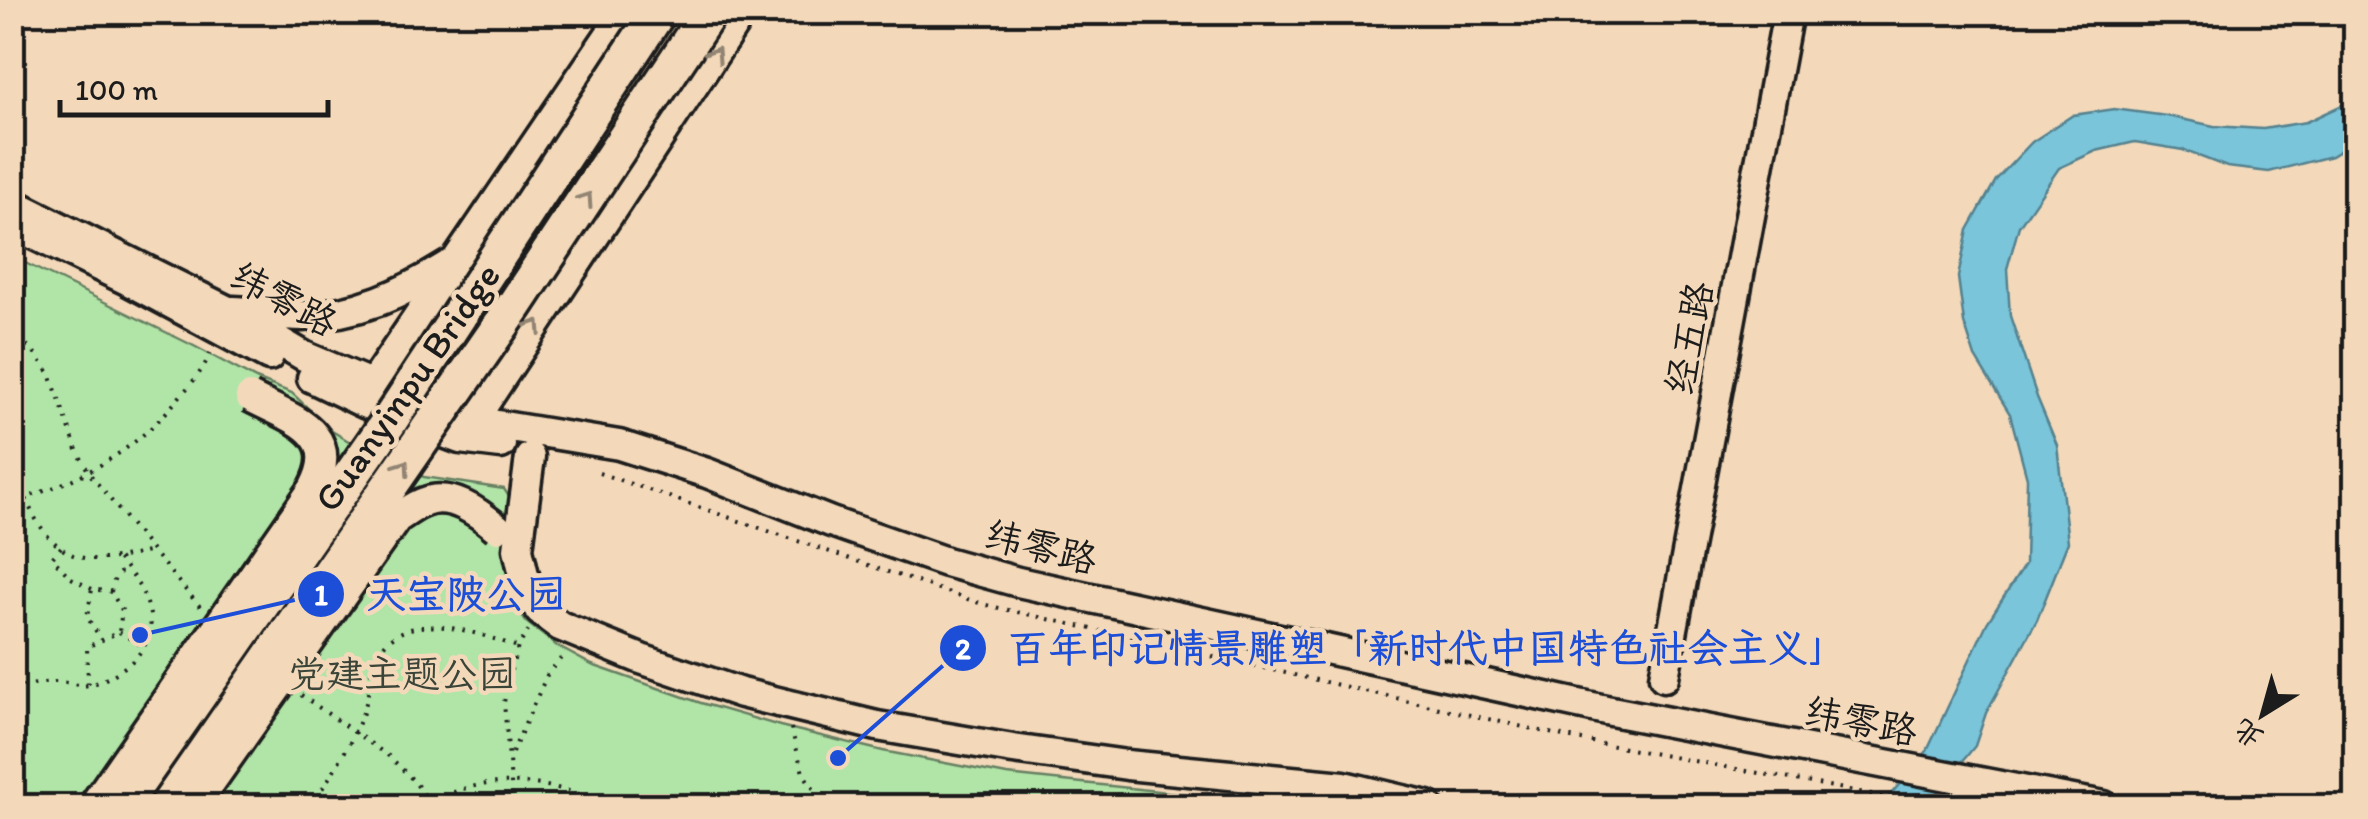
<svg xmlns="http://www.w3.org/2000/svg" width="2368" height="819" font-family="Itim,'LXGW WenKai TC',sans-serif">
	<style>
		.green { fill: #b0e5a7; stroke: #668062; stroke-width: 2.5 }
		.water { fill: #7ac5da; stroke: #54818e; stroke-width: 2.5 }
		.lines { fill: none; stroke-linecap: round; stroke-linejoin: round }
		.minor-casing { stroke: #1c1c1c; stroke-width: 35 }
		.path { stroke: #1c1c1c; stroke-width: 4; stroke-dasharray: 2.5 8; stroke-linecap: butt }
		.minor { stroke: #f3d9ba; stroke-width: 28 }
		.minor-bridge-casing { stroke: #1c1c1c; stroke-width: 35; stroke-linecap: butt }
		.major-bridge-casing { stroke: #1c1c1c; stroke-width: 42; stroke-linecap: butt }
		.minor-bridge { stroke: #f3d9ba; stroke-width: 28 }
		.major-bridge { stroke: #f3d9ba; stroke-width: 35 }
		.oneway { stroke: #928473 }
		.labels { text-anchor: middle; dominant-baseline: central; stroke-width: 9; stroke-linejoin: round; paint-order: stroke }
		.street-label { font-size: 38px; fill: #1c1c1c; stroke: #f3d9ba }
		.park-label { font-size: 38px; fill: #3a4438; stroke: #f3d9ba }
		.leader { fill: none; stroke: #1d4ed8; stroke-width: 4 }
		.callout-dot { fill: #1d4ed8; stroke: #f3d9ba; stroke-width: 4 }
		.mark-label { font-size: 30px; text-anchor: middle; font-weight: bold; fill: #fff }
		.callout-label { font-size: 40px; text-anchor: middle; font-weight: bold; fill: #1d4ed8; stroke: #f3d9ba; stroke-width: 9; stroke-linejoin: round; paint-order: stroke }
	</style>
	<rect width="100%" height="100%" fill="#f3d9ba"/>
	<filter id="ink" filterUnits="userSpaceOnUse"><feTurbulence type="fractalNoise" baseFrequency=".01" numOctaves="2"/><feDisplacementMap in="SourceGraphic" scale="20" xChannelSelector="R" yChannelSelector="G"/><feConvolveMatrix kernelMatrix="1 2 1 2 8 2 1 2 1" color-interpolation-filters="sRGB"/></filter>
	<g filter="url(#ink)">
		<path class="green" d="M13 257 194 346 256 379 292 393 332 431 385 463 424 477 504 489 516 507 512 571 515 605 526 622 557 646 592 665 701 703 780 726 883 751 1007 775 1299 806H13Z"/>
		<path class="water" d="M2355 99V141L2331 156 2269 172 2227 167 2183 150 2135 142 2096 151 2059 168 2019 226 2007 269 2010 316 2037 397 2057 445 2068 542 2037 620 1986 713 1975 746 1926 806H1881L1927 751 1987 623 2025 564 2027 478 2010 414 1975 357 1964 323 1958 277 1968 230 1996 180 2032 142 2073 115 2114 109 2167 116 2214 126 2263 129 2306 122Z"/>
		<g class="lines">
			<defs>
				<path id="minor" d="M12 203 228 311 304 356 375 386 467 420 619 445 707 473 831 522 946 562 1018 582 1606 710 2104 806
					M12 224 127 280 269 356
					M233 311C256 312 280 316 303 316 357 315 404 293 449 265
					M378 376 625 12
					M312 378 364 403 460 439 501 444
					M482 407 742 12
					M530 457 518 549 527 588 540 611 560 626 641 659 741 693 877 726 1013 749 1127 765 1344 786 1428 806
					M1664 677 1788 12"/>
			</defs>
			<use href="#minor" class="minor-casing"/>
			<path class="path" d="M12 330 34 352 50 374 77 450 89 473 152 551 203 610
				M12 416C18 442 19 468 25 494 31 517 51 546 73 555 96 564 130 556 152 551
				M599 473 982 604 1576 739 1935 806
				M12 500C28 498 42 492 57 486 108 465 147 438 181 395 193 382 206 367 211 350
				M61 547 52 558 71 578 92 589
				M111 592 115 577 126 567
				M119 632 144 647
				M88 684 87 647 119 632 122 610 111 592 92 589 87 617 101 639
				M12 687C28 686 44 682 58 682 69 682 79 687 89 685 103 682 119 672 130 663 170 628 144 587 116 556
				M301 695 390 757 414 781 430 803
				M791 728 803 773 825 806
				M512 753 547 675 566 652
				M12 770 33 806
				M311 806C331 775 356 739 366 703 370 688 369 672 376 657 404 604 476 633 518 647
				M425 806C480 771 552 779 609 806
				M513 806 504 703 507 683 518 647 530 628
				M909 806 926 804 985 806
				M1185 806 1186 791"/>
			<use href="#minor" class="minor"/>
			<defs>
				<path id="minor-bridge" d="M93 806 313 489C344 431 291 419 250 397
					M194 806 397 518C406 513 415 505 425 502 451 492 478 512 497 528"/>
				<path id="major-bridge" d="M121 806 388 423 658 12
					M168 806 515 305 709 12"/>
			</defs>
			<use href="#minor-bridge" class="minor-bridge-casing"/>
			<use href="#major-bridge" class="major-bridge-casing"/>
			<use href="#minor-bridge" class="minor-bridge"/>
			<use href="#major-bridge" class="major-bridge"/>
		</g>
		<defs><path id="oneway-chevron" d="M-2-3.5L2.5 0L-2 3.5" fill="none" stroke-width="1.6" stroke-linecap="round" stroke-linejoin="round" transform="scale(2.5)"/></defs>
		<g class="oneway">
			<use href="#oneway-chevron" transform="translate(715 54) rotate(-57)"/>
			<use href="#oneway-chevron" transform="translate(586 199) rotate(-56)"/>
			<use href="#oneway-chevron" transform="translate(535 326) rotate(-57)"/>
			<use href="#oneway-chevron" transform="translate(403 467) rotate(-55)"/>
		</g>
	</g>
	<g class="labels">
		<g class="street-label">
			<text transform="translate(284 299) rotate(28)">纬零路</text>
			<text transform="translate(1689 338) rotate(-79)">经五路</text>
			<text transform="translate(407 387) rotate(-55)">Guanyinpu Bridge</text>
			<text transform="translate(1041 547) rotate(14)">纬零路</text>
			<text transform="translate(1861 721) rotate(11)">纬零路</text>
		</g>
		<g class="park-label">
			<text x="402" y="674">党建主题公园</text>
		</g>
	</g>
	<path class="leader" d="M140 635L321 594M838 758L963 648"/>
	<g class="callout-dot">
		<circle cx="140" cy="635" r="10"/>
		<circle cx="838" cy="758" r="10"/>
		<circle cx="321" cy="594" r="25"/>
		<circle cx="963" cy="648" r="25"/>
	</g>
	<g class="mark-label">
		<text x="321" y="605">1</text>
		<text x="963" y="659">2</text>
	</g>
	<g class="callout-label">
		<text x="466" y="608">天宝陂公园</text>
		<text x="1428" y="662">百年印记情景雕塑「新时代中国特色社会主义」</text>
	</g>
	<rect width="2368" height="819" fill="none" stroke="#f3d9ba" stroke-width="50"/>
	<rect x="25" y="25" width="2318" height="769" fill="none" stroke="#1c1c1c" stroke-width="4" filter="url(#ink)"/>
	<g transform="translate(2263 714) rotate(217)" stroke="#f3d9ba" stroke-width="8" paint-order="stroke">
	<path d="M0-8L18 38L0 25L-18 38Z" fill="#1c1c1c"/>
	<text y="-15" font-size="28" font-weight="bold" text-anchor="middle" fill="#1c1c1c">北</text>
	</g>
	<path d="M60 100v15h268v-15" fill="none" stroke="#1c1c1c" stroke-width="5"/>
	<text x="75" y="100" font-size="30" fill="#1c1c1c" stroke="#f3d9ba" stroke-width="8" paint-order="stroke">100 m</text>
</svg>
